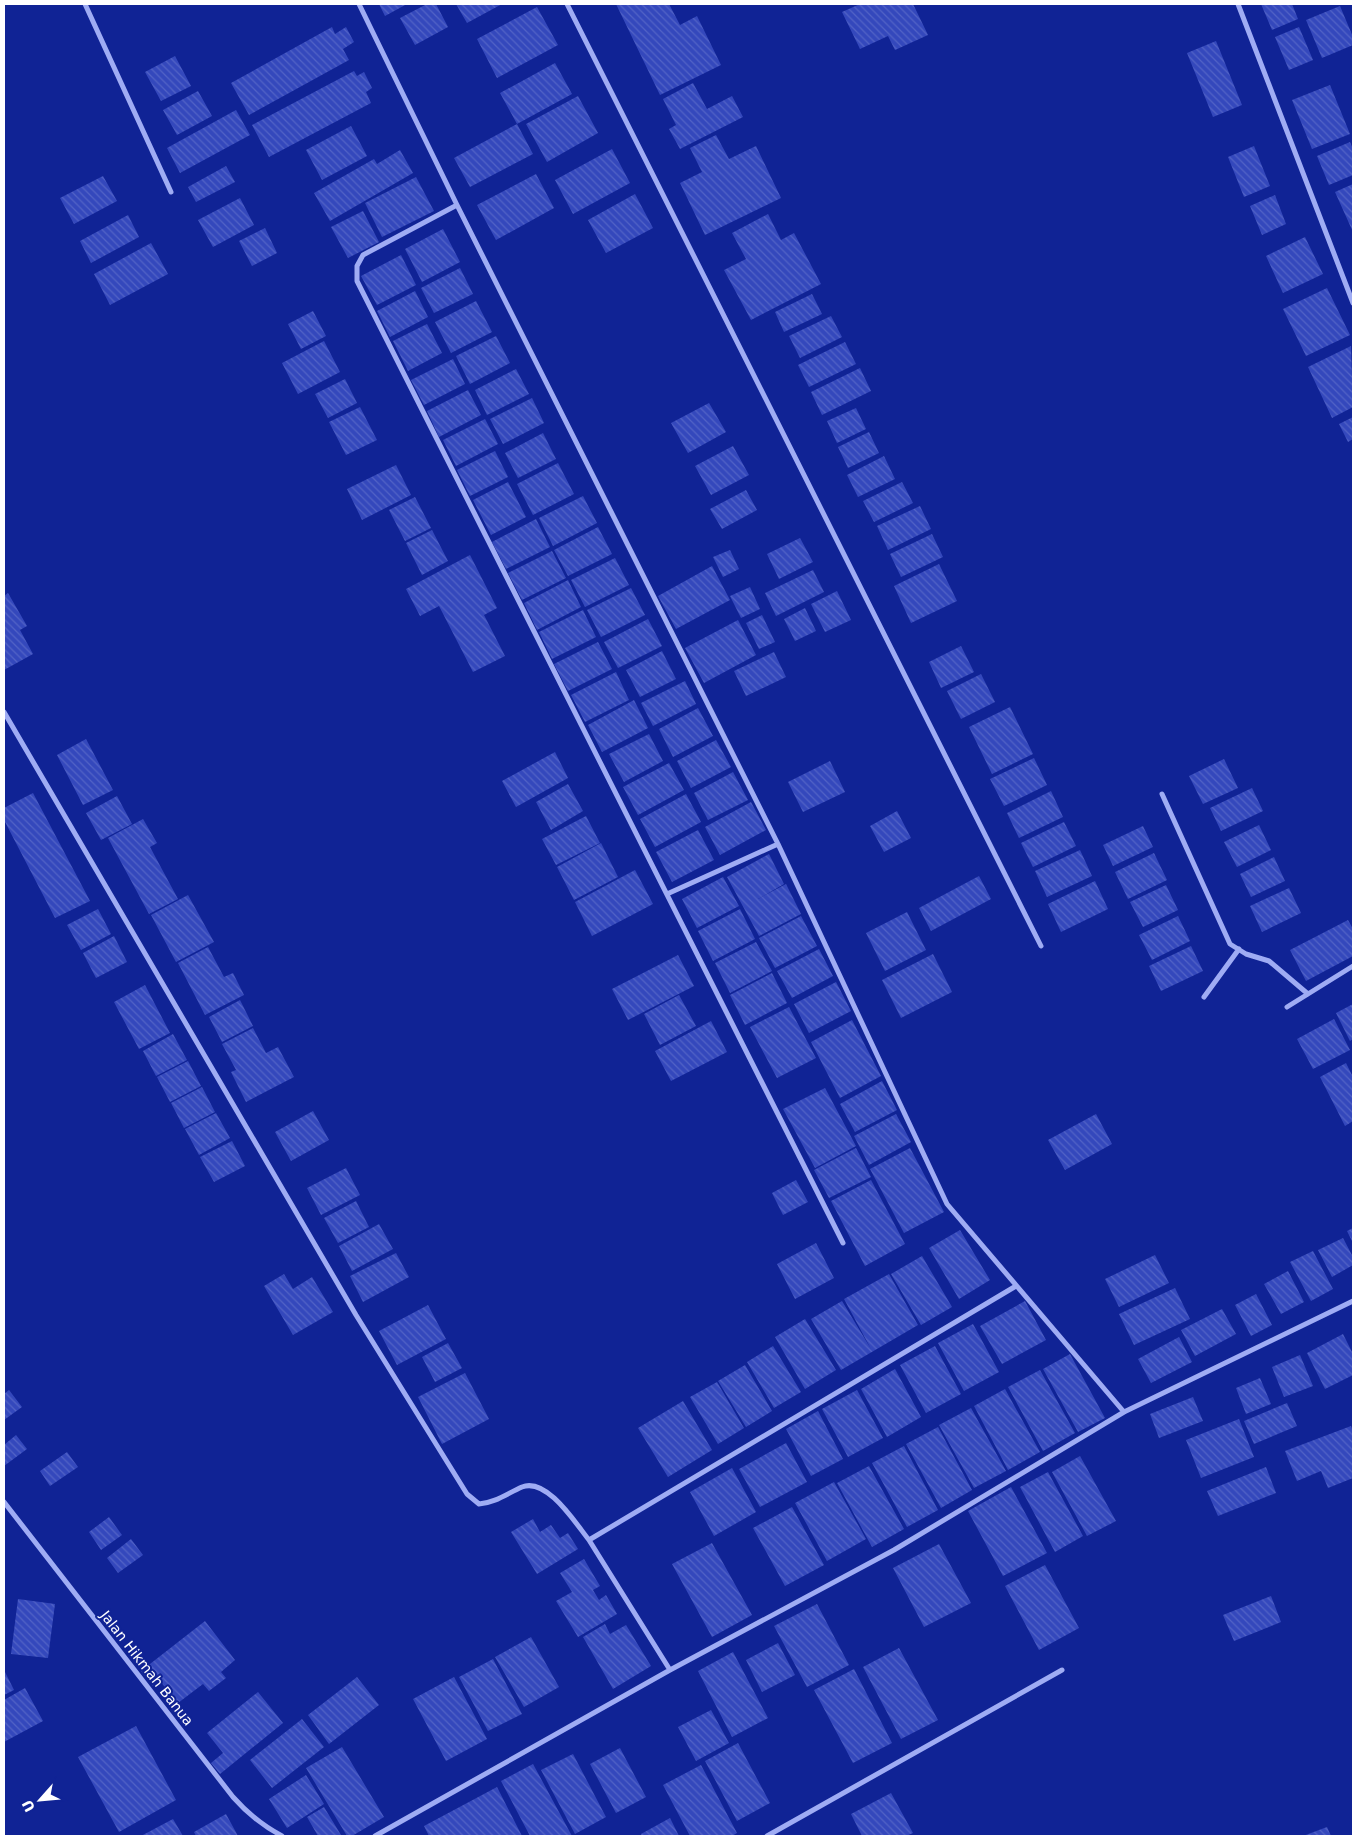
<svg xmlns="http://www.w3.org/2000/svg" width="1357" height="1840" font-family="'DejaVu Sans',sans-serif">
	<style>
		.building { fill: url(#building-back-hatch) }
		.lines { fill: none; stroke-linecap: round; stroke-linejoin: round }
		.street { stroke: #9facf4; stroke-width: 5 }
		.labels { text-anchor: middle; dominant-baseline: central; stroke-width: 4; stroke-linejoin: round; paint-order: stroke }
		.street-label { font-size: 14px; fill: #fff; stroke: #102395 }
	</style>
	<defs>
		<pattern id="building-back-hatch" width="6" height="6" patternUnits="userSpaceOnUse" patternTransform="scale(1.25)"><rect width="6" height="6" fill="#3448bc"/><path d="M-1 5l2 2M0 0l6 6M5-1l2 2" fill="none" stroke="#5263c6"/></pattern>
	</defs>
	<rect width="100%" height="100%" fill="#102395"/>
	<path class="building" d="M379 4H407L385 16Z
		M427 4H436L448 27 415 45 400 18Z
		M456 4H502L467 23Z
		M616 4H669L680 25 697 16 721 65 660 95Z
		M860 4H913L928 35 895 50 888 36 860 49 842 12Z
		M1261 4H1292L1298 19 1272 30Z
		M1340 6 1353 37V45L1322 58 1306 20Z
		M537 7 558 45 497 78 477 39Z
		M332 27 335 34 346 27 354 42 343 49 349 60 249 115 231 83Z
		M1299 27 1313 60 1289 70 1275 37Z
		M1216 41 1242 105 1213 117 1187 53Z
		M175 56 191 86 161 101 145 72Z
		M555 63 572 94 517 124 533 154 470 187 454 158 517 124 500 93Z
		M354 71 357 76 364 72 372 88 366 92 371 103 269 157 252 125Z
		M693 83 707 109 732 96 743 117 680 149 669 129 676 125 663 99Z
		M1330 85 1350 134 1312 149 1292 100Z
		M198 91 212 116 177 135 163 110Z
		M578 96 598 133 547 162 526 124Z
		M236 110 250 135 180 173 167 148Z
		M351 126 367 156 322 180 306 150Z
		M716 135 729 159 756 146 781 198 705 235 680 183 702 172 690 148Z
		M1350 142 1353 149V175L1329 185 1317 156Z
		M1254 146 1270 186 1244 197 1228 157Z
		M612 149 630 183 573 214 555 180Z
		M400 150 413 173 330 221 314 193 374 159 377 164Z
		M226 166 235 182 196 202 188 187Z
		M536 174 554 208 496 240 477 205Z
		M103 176 117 201 74 224 60 198Z
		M416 177 434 211 382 237 365 203Z
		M1353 184V232L1335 192Z
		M635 194 653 228 606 253 588 220Z
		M1275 195 1286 224 1262 235 1250 206Z
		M240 198 254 225 213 247 198 220Z
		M363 211 379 242 348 258 331 227Z
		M768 214 781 240 794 233 821 284 751 320 724 270 746 259 732 233Z
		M128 215 139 237 91 263 80 241Z
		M265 228 277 253 252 266 239 241Z
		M443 229 460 262 422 282 405 249Z
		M1305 237 1323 274 1283 293 1266 256Z
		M151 243 168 274 110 305 94 274Z
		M401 255 416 285 377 305 361 276Z
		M460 268 473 294 434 313 421 288Z
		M1327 288 1350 335 1306 356 1283 309Z
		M415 291 428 317 390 337 377 311Z
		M812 294 822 314 784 332 775 312Z
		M476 301 492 332 451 353 435 322Z
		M313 311 326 336 301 349 288 324Z
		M831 316 842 337 800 358 789 336Z
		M427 324 442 353 408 371 393 341Z
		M496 336 510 363 470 384 456 356Z
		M324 341 340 372 298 394 282 363Z
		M845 342 856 364 809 387 798 365Z
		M1351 346 1353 407 1332 418 1308 367Z
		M453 359 465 384 424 405 411 380Z
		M860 368 871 391 822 415 811 392Z
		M516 369 529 394 487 415 475 390Z
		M345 379 357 403 328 418 315 394Z
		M468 390 481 415 439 437 427 411Z
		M532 398 544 423 503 444 490 419Z
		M709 403 726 432 688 453 671 423Z
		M360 407 377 440 346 455 329 422Z
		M856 408 866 429 837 443 827 421Z
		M1353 417V439L1348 442 1339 424Z
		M485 419 498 444 456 466 443 440Z
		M869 432 879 453 848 468 838 447Z
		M543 433 556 459 518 478 505 453Z
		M733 446 749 475 711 495 695 466Z
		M495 451 508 477 470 496 457 470Z
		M884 456 895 479 858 497 847 475Z
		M558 463 574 494 533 515 517 484Z
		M396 465 411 495 362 520 347 489Z
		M508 482 526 517 491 535 473 500Z
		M902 482 913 503 874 522 863 501Z
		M746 490 757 510 722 529 710 509Z
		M583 496 597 523 553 546 539 518Z
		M415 497 431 528 405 541 389 510Z
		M920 506 931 529 888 550 877 526Z
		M536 519 550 547 506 569 492 542Z
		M598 527 612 554 568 576 554 550Z
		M432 530 448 561 422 575 406 543Z
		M932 534 943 557 901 577 890 554Z
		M800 538 813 562 779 579 767 554Z
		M730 550 739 569 723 577 713 557Z
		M552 551 566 578 522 600 508 573Z
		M470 555 497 608 484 615 505 656 473 672 439 606 420 616 406 589Z
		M615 558 629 585 585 607 571 580Z
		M939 564 957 601 911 623 894 586Z
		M712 566 730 600 676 629 658 596Z
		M813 570 824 592 776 616 765 593Z
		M568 580 581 607 537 630 524 603Z
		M750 587 760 609 741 618 730 596Z
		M631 588 645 615 601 637 587 610Z
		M837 591 851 620 825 632 811 604Z
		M8 593 27 626 20 630 33 654 4 670V596Z
		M805 608 816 631 795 641 784 619Z
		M583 610 596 637 552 659 539 632Z
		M762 615 775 642 759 649 746 623Z
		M648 619 662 646 618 668 604 642Z
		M738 620 756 655 704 683 685 648Z
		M598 642 612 669 568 691 554 664Z
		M961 646 974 672 941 688 929 662Z
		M662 651 676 679 640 697 626 670Z
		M774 652 786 677 746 696 734 671Z
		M616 672 629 700 585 722 571 695Z
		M981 674 995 702 961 719 947 691Z
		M685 681 696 704 653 726 641 703Z
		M634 700 648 728 602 752 588 725Z
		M1010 707 1033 754 992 774 969 727Z
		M698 708 713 736 673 757 659 729Z
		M649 734 663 761 624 782 609 754Z
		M86 739 113 790 83 805 57 755Z
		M716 740 731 767 691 788 677 761Z
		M555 752 568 778 516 807 502 781Z
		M1034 758 1047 785 1004 806 990 779Z
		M1224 759 1238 788 1203 804 1189 776Z
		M830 761 845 792 803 812 788 782Z
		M669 763 684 790 638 815 623 787Z
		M733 772 748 800 708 820 694 793Z
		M568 784 583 811 551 830 536 802Z
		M1252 788 1263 811 1221 831 1210 808Z
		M1051 791 1063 817 1019 838 1007 813Z
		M33 793 90 901 55 918 4 820V808Z
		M686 794 701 822 655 847 640 819Z
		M117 796 132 824 101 840 86 813Z
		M751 802 766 830 720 855 705 827Z
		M897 811 911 838 884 852 870 826Z
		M586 816 600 843 556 865 542 839Z
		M143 819 157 843 150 847 178 899 149 914 108 838Z
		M1064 822 1076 846 1033 867 1021 843Z
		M1259 825 1271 850 1237 867 1224 842Z
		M1143 826 1153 847 1113 866 1103 845Z
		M698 830 714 860 672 882 656 852Z
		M601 843 618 877 574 900 557 867Z
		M1080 850 1092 876 1047 897 1035 871Z
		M1154 853 1167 880 1128 899 1115 872Z
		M769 854 784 884 758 899 786 884 801 914 759 936 727 877Z
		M1274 857 1285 881 1251 897 1240 874Z
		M635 870 653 904 592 936 575 902Z
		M979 876 991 899 931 931 919 908Z
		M723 877 739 906 697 928 682 899Z
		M1095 881 1108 909 1061 932 1048 904Z
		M1166 885 1178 910 1143 927 1130 902Z
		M1289 888 1301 913 1262 932 1250 906Z
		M188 895 214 942 176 962 151 915Z
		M98 909 111 934 81 950 67 925Z
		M740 909 755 939 713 961 698 931Z
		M907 912 926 950 885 971 866 933Z
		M801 916 817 946 775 968 759 938Z
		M1178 916 1190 941 1152 960 1139 935Z
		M1348 920 1353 929V956L1306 981 1290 950Z
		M114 936 127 962 96 978 83 953Z
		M756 942 772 971 730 993 715 963Z
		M1191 946 1203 971 1161 991 1149 966Z
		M208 947 224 977 233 973 244 995 205 1015 178 963Z
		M819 949 833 976 792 998 777 971Z
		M933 954 952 992 901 1018 882 980Z
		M678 955 694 986 628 1020 612 989Z
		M772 973 787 1003 745 1025 730 995Z
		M836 982 851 1011 809 1033 794 1004Z
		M145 985 170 1033 139 1049 114 1002Z
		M679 995 696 1026 660 1045 644 1014Z
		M240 1000 253 1026 222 1042 209 1017Z
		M1353 1004V1039L1350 1041 1336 1013Z
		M789 1007 816 1058 777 1078 750 1027Z
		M1334 1019 1350 1050 1313 1069 1297 1039Z
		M852 1020 881 1076 840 1098 811 1042Z
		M711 1021 727 1052 671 1081 655 1051Z
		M253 1028 266 1053 278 1047 294 1077 246 1102 231 1072 236 1070 222 1044Z
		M173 1034 187 1060 156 1076 143 1051Z
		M188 1061 201 1086 170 1102 157 1077Z
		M1346 1063 1353 1077V1121L1345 1126 1320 1077Z
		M882 1081 897 1110 855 1132 840 1104Z
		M202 1087 215 1112 184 1128 171 1103Z
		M825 1088 856 1146 815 1168 783 1109Z
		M313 1111 329 1140 291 1161 275 1132Z
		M216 1113 230 1138 199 1155 185 1129Z
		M896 1114 911 1142 869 1165 854 1136Z
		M1096 1114 1112 1144 1065 1170 1048 1140Z
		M232 1141 245 1166 214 1182 200 1157Z
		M856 1148 871 1177 829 1198 814 1170Z
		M910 1148 944 1212 904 1233 870 1169Z
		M346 1168 360 1195 321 1215 307 1188Z
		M796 1180 808 1202 783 1215 772 1193Z
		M871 1180 905 1244 865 1266 831 1201Z
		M356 1201 369 1227 338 1243 324 1218Z
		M379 1224 393 1249 352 1271 339 1246Z
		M1353 1228V1243L1347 1231Z
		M960 1230 990 1280 959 1299 929 1248Z
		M1343 1238 1353 1257V1265L1332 1277 1318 1250Z
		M816 1243 834 1278 795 1299 777 1264Z
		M1313 1251 1333 1289 1311 1301 1290 1262Z
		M396 1253 409 1277 363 1302 350 1276Z
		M1155 1255 1169 1283 1119 1307 1105 1279Z
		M922 1256 952 1307 921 1325 891 1274Z
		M1288 1271 1304 1302 1281 1314 1264 1284Z
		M284 1274 293 1289 312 1277 333 1312 293 1335 264 1286Z
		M889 1274 918 1325 841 1370 811 1319 842 1301 871 1349 844 1299Z
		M1175 1288 1190 1319 1134 1345 1119 1314Z
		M1256 1294 1272 1325 1251 1336 1235 1305Z
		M1025 1301 1046 1340 1002 1364 980 1326Z
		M428 1305 446 1339 397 1365 379 1331Z
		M1222 1309 1236 1334 1195 1356 1181 1330Z
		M805 1319 836 1370 805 1389 775 1337Z
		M973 1324 999 1372 964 1391 938 1343Z
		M1343 1334 1353 1354V1375L1325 1389 1307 1353Z
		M1179 1337 1192 1362 1151 1383 1138 1359Z
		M448 1343 462 1368 435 1382 422 1357Z
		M773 1346 801 1392 774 1408 747 1362Z
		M935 1346 961 1394 926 1413 900 1365Z
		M1070 1354 1105 1418 1078 1432 1043 1369Z
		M1300 1355 1313 1386 1284 1397 1272 1367Z
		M745 1365 772 1411 746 1427 718 1381Z
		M895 1369 921 1417 887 1437 861 1389Z
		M1040 1370 1075 1433 1043 1451 1008 1387Z
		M465 1373 489 1419 442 1444 418 1397Z
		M1260 1378 1271 1404 1246 1414 1236 1388Z
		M717 1382 744 1428 718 1444 690 1397Z
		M1005 1389 1040 1452 1008 1470 974 1406Z
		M9 1390 22 1407 4 1420V1394Z
		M857 1390 883 1438 848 1457 822 1409Z
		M1193 1397 1203 1421 1159 1438 1150 1414Z
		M683 1401 712 1450 668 1477 638 1428Z
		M1287 1403 1297 1426 1254 1444 1244 1421Z
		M971 1408 1006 1471 974 1488 939 1425Z
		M818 1411 843 1459 811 1476 786 1429Z
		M1239 1419 1254 1457 1201 1478 1186 1440Z
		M1351 1426 1353 1432V1478L1328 1488 1321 1471 1297 1481 1285 1451Z
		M938 1427 972 1490 941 1508 906 1444Z
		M16 1435 27 1449 4 1466V1445Z
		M786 1443 807 1482 760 1507 739 1469Z
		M904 1446 938 1510 907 1527 872 1463Z
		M67 1452 78 1467 50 1486 40 1471Z
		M1080 1456 1116 1521 1087 1536 1052 1472Z
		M869 1466 904 1529 872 1547 837 1483Z
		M1266 1467 1276 1493 1218 1516 1207 1491Z
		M732 1468 756 1512 714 1536 690 1492Z
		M1048 1472 1083 1536 1055 1552 1020 1487Z
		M834 1482 866 1539 827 1561 795 1503Z
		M1011 1487 1047 1553 1003 1576 968 1511Z
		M792 1507 824 1565 785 1586 753 1528Z
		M109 1517 122 1535 101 1550 89 1532Z
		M533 1519 540 1532 551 1525 560 1538 568 1533 578 1549 537 1574 511 1532Z
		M131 1539 143 1555 118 1573 107 1558Z
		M712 1543 752 1615 712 1637 672 1564Z
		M939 1544 971 1603 924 1627 893 1568Z
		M584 1559 600 1586 593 1590 599 1600 606 1595 617 1614 578 1637 556 1601 572 1592 560 1573Z
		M1045 1565 1079 1628 1039 1650 1005 1586Z
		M1271 1596 1281 1622 1234 1641 1223 1615Z
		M18 1599 55 1604 48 1658 11 1654Z
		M817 1604 849 1665 807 1687 774 1626Z
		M205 1621 235 1660 221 1672 226 1678 209 1691 203 1684 178 1703 160 1681 153 1686 141 1671Z
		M605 1624 610 1634 626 1625 651 1666 613 1689 583 1637Z
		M531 1637 559 1687 524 1707 495 1657Z
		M778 1643 795 1675 762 1692 746 1660Z
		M899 1648 938 1720 901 1739 863 1667Z
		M733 1652 768 1718 732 1737 698 1671Z
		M493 1659 522 1714 488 1731 459 1677Z
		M854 1669 892 1743 853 1763 814 1690Z
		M4 1670 14 1690 4 1695Z
		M357 1677 379 1705 329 1744 308 1715Z
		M454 1677 487 1739 446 1761 413 1699Z
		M25 1688 43 1721 4 1742V1700Z
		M258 1692 283 1723 220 1774 211 1763 223 1753 207 1733Z
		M711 1710 729 1743 696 1761 678 1727Z
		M302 1719 324 1747 272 1788 250 1760Z
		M136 1726 176 1800 119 1832 78 1757Z
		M738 1743 770 1803 737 1821 705 1761Z
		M342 1747 384 1817 352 1836H347L306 1768Z
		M620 1748 646 1797 616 1813 590 1764Z
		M573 1754 606 1817 575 1834 541 1770Z
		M533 1764 572 1836H530L501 1781Z
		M701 1765 737 1833 732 1836H690L663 1785Z
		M306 1775 324 1804 287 1828 269 1799Z
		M497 1787 522 1836H429L424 1826Z
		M891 1793 913 1833 906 1836H862L851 1814Z
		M324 1807 341 1835 339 1836H318L307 1817Z
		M226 1814 238 1836H196L194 1832Z
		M670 1818 679 1836H642L641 1834Z
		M173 1819 183 1836H141Z
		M1327 1827 1331 1836H1303Z"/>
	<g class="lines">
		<path class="street" d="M85 4 171 192
			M359 4 457 205 778 844 947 1204 1124 1412
			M567 4 1041 946
			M1238 4 1353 303
			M457 205 363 255 357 266V281L843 1243
			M4 712 356 1315 467 1494 479 1504C495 1503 508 1493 522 1487 547 1477 576 1524 589 1540
			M1162 794 1230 944 1246 954 1269 961 1308 994
			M667 894 778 844
			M1204 997 1239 949
			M1287 1007 1353 966
			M4 1502 233 1797C248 1814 263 1826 282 1836
			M670 1670 589 1540 1016 1286
			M375 1836 670 1670 894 1550 1124 1412 1353 1301
			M767 1836 1062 1670"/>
	</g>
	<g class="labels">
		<g class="street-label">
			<text transform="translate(147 1668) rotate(52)">Jalan Hikmah Banua</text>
		</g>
	</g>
	<rect width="1357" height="1840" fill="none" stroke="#ffffff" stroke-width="10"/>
	<g transform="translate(40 1800) rotate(243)" stroke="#102395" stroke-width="4" paint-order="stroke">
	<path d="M0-4L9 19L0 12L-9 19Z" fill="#ffffff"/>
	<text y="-8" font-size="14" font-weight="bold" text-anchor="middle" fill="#ffffff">U</text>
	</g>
</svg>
